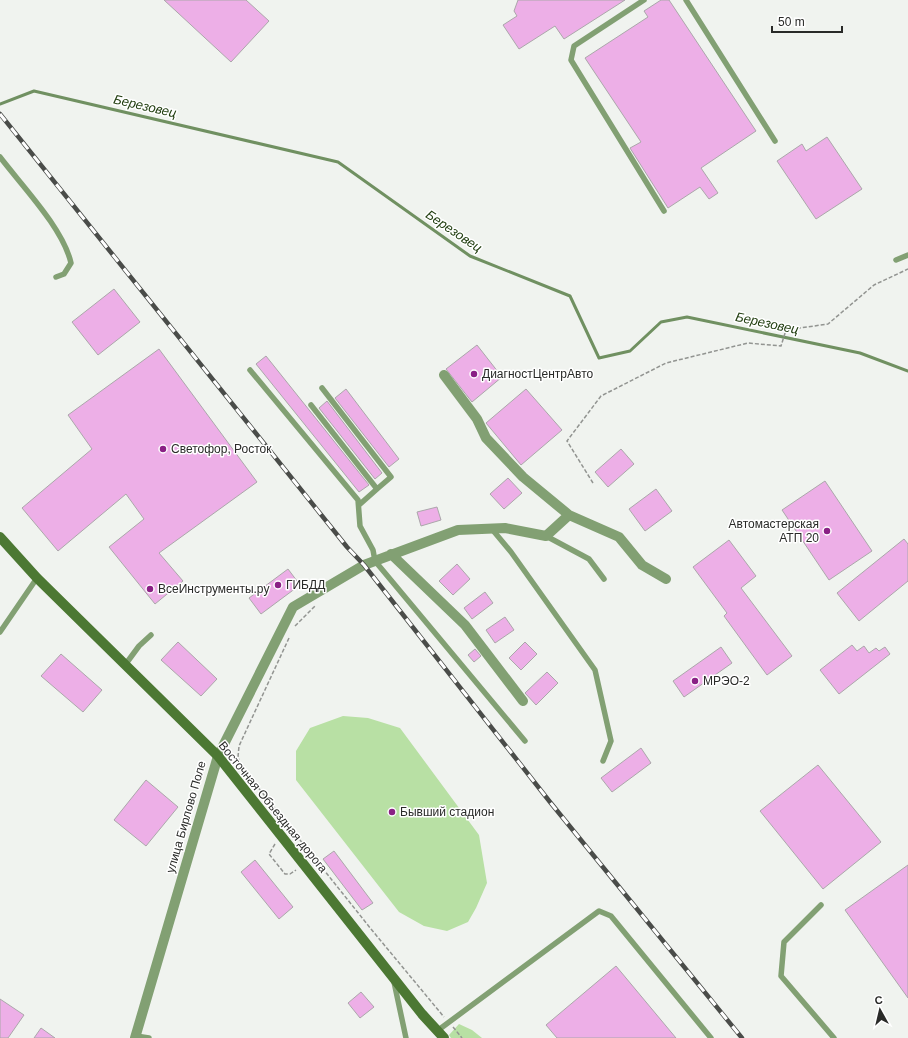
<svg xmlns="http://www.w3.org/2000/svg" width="908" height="1038" font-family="Arial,sans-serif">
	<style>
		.green { fill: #b8e0a4 }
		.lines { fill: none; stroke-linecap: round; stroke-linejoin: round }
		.stream { stroke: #709061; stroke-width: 3 }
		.building { fill: #edafe7; stroke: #aba7aa }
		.path { stroke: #929491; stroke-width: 1.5; stroke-dasharray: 4 2; stroke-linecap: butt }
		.service { stroke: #82a073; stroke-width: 5.5 }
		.minor { stroke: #82a073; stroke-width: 10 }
		.secondary { stroke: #4c7833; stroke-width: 10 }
		.rail-casing { stroke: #4a4c49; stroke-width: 4.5 }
		.rail { stroke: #fff; stroke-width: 3; stroke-dasharray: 9; stroke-linecap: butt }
		.poi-dot { fill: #8a2085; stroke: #fff; stroke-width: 1.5 }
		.labels { text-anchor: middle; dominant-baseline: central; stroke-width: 3; stroke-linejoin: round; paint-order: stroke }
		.poi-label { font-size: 12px; fill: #292a28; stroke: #fff; text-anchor: start }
		.street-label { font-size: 12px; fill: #292a28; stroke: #fff }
		.water-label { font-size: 13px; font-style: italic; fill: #213e10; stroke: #fff }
	</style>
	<rect width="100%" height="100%" fill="#f0f3ef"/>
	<path class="green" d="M343 716 368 718 400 728 479 835 487 883 476 908 468 922 447 931 424 926 399 912 296 780V751L310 728Z
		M459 1024 472 1030 482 1038H451L449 1035Z"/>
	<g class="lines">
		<path class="stream" d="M0 104 34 91 338 162 470 256 570 296 599 358 630 351 661 322 687 317 860 353 908 371"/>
	</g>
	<path class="building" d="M164 0H246L269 21 231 62Z
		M518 0H625L564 39 555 26 519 49 503 25 517 16 514 11Z
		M661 0H669L756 131 701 168 718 193 709 199 700 187 668 208 630 148 641 142 585 58 648 17 644 11Z
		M827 137 862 189 816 219 777 161 802 144 806 151Z
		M114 289 140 322 98 355 72 322Z
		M477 345 502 377 472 402 446 369Z
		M159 349 257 482 159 553 183 581 155 604 109 547 144 519 126 494 58 551 22 508 92 449 68 415Z
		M266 356 369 485 359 492 256 364Z
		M346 389 399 459 389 467 335 398Z
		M526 389 562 430 521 465 486 423Z
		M327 401 382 473 375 479 319 408Z
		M621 449 634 464 608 487 595 472Z
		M508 478 522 493 504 509 490 494Z
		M825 481 872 551 829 580 782 510Z
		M656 489 672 511 645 531 629 509Z
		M437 507 441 520 421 526 417 512Z
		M904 539 908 544V581L859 621 837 593Z
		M729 540 756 576 741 588 792 656 767 675 724 616 727 613 693 567Z
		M457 564 470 579 453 595 439 581Z
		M288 569 300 585 261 614 249 598Z
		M485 592 493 603 472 619 464 608Z
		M505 617 514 630 495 643 486 630Z
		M178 642 217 679 201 696 161 660Z
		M525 642 537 654 521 670 509 658Z
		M852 645 857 651 864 646 869 653 876 648 879 651 885 647 890 654 839 694 820 670Z
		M721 647 732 663 684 697 673 681Z
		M475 649 481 656 474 662 468 655Z
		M61 654 102 690 83 712 41 676Z
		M547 672 558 683 536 705 525 693Z
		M641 748 651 763 612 792 601 778Z
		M818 765 881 842 823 889 760 811Z
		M146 780 178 807 146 846 114 820Z
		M334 851 373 903 362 910 323 859Z
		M255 860 293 907 279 919 241 872Z
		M908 865V998L845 910Z
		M616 966 676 1038H557L546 1025Z
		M361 992 374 1007 360 1018 348 1003Z
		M0 999 24 1015 8 1038H0Z
		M41 1028 55 1038H34Z"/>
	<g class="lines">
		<path class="path" d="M593 483 567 441 601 396 666 363 748 343 781 346 786 330 828 324 874 285 908 269
			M295 626 315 606
			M289 638 239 746 238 757 241 766 371 929 444 1017
			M275 844 269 854 285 874H290L296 870
			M453 1027 462 1038"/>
		<path class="service" d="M644 0 574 46 571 60 664 211
			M686 0 775 141
			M0 157C22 186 63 228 71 263L64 274 56 277
			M896 260 908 255
			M250 370 358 500 360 526 373 550 375 561 525 741
			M322 388 391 477 377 489
			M311 405 377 489 359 505
			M491 528 511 552 595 670 611 741 603 761
			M546 536 589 559 604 579
			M0 632 37 578
			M125 665 139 646 151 635
			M821 905 784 942 781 976 834 1038
			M394 982 406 1038
			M437 1031 599 911 611 916 711 1038
			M136 1036 149 1038"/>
		<path class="minor" d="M444 375 477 419 486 438 523 477 569 515
			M391 554 465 625 523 701
			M135 1038 218 756 293 607 364 565 458 530 505 528 546 536 569 515 619 537 642 565 666 579"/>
		<path class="secondary" d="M0 537 37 578 218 756 422 1014 444 1038"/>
		<defs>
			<path id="rail" d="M0 114 347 547 364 565 550 802 742 1038"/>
		</defs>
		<use href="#rail" class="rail-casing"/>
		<use href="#rail" class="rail"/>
	</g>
	<g class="poi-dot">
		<circle cx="474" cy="374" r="4"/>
		<circle cx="163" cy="449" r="4"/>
		<circle cx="827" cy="531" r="4"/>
		<circle cx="278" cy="585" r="4"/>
		<circle cx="150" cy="589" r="4"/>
		<circle cx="695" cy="681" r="4"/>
		<circle cx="392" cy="812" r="4"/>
	</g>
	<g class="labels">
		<g class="poi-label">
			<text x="482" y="374">ДиагностЦентрАвто</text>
			<text x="171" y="449">Светофор, Росток</text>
			<text x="819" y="524" text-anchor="end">Автомастерская<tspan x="819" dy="14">АТП 20</tspan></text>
			<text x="286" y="585">ГИБДД</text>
			<text x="158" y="589">ВсеИнструменты.ру</text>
			<text x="703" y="681">МРЭО-2</text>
			<text x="400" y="812">Бывший стадион</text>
		</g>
		<g class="street-label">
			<text transform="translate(273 807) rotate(51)">Восточная Объездная дорога</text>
			<text transform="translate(186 817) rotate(-74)">улица Бирлово Поле</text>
		</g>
		<g class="water-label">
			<text transform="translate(145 106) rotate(13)">Березовец</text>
			<text transform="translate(454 231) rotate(34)">Березовец</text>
			<text transform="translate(767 323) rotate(12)">Березовец</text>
		</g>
	</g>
	<g transform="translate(880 1010) rotate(352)" stroke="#ffffff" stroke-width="3" paint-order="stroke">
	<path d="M0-3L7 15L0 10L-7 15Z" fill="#292a28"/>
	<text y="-6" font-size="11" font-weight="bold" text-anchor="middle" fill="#292a28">С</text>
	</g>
	<path d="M772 26v6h70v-6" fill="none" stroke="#292a28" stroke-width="2"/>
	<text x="778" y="26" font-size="12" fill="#292a28" stroke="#ffffff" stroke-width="3" paint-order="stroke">50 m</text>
</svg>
